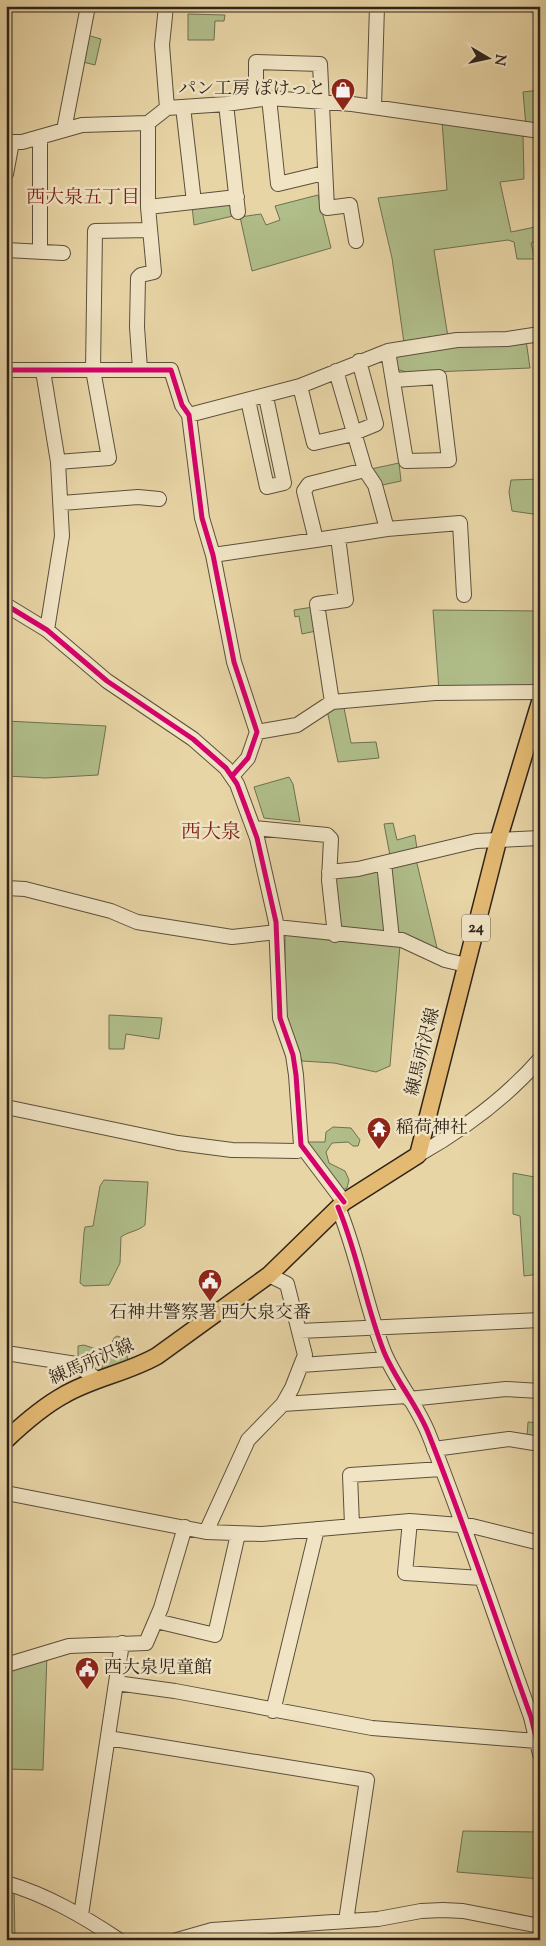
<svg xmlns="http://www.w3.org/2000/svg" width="546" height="1946" font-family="'Sorts Mill Goudy','Noto Serif JP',serif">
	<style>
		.green { fill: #b0be8a; stroke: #6f7052 }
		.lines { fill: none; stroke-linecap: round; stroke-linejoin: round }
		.minor-casing { stroke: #5c503c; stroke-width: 16 }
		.major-casing { stroke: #2e2319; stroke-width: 19 }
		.minor { stroke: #f0e4c5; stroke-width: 14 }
		.major { stroke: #e4ba73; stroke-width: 16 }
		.cycleway-casing { stroke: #f0e4c5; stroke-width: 8 }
		.cycleway { stroke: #d6006c; stroke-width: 5 }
		.labels { text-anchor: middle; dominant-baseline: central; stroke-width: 5; stroke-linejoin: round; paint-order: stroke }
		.shield { fill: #f0e4c5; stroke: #685d4d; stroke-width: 1 }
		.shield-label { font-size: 16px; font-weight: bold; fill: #2e2319 }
		.poi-label { font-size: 18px; fill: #2e2319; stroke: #f0e4c5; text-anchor: start }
		.street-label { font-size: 18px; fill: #2e2319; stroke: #f0e4c5 }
		.neighbourhood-label { font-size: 19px; fill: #7a1f14; stroke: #f0e4c5 }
		.quarter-label { font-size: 20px; fill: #7a1f14; stroke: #f0e4c5 }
	</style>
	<rect width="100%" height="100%" fill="#e8d5a6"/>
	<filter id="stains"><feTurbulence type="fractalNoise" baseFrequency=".004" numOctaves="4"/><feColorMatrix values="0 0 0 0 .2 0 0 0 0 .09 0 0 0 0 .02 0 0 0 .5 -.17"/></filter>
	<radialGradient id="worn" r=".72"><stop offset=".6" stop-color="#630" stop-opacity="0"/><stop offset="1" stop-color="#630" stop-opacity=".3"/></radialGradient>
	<path class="green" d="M486 6H540V14L509 7Z
		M188 14 225 15 224 21H215L214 40H188Z
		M87 35 101 39 95 65 83 62Z
		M540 90V128L526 126 523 92Z
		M442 121 523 135 524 179 500 182 511 232 540 226V240L531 243 535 259H517L514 242 508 240 434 250 448 337 404 343 392 258 378 198 447 190Z
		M318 195 331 248 252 271 240 217 261 214 266 225 280 220 275 206Z
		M228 202 232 205 233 216 194 225 192 206Z
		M526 340 530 368 409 373 397 369 396 359 402 351Z
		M399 463 401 481 378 486 371 469Z
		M540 479V515L512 511 509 492 511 480Z
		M313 607 316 631 302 634 299 616 295 617 294 610Z
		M433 610 540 611V670L534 687 439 690Z
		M340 705 344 708 351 743 376 742 379 758 338 762 327 710Z
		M6 721 106 726 98 775 45 778 6 776Z
		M289 777 293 784 300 822 264 818 254 787Z
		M393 823 397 840 415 835 417 849 414 851 438 952 400 936 397 932 388 871 392 866 384 824Z
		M376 870 380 872 385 930 382 935 339 929 333 880 336 876Z
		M285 933 335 941 400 945 390 1066 376 1072 334 1063 302 1061 285 1018Z
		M109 1015 162 1018 159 1039 126 1034 124 1049H109Z
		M333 1127 351 1128 360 1140 358 1146H353L348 1142 332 1143 326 1152 329 1163 345 1171 349 1180 347 1188 342 1190 308 1146 307 1142H325L326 1132Z
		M513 1173 540 1178V1274L524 1276 520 1216 513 1214Z
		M104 1180 148 1182 145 1225C137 1232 129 1231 121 1237L120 1263 109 1285 84 1286 80 1283 84 1233 85 1227 93 1226 100 1186Z
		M117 1336 123 1338 128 1361 102 1370V1365L114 1338Z
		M84 1345 102 1351 96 1368 78 1362V1346Z
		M528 1422 540 1423V1439L527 1437Z
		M47 1654 43 1770 6 1769V1667Z
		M463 1831 540 1832V1879L457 1872Z
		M6 1887 14 1889 15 1940H6Z"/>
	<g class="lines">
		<defs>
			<path id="minor" d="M166 6 162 45 167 108
				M269 98 278 184 324 173
				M256 99V62L320 64 327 208 350 205 356 241
				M226 104 238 212
				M183 107 194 202
				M374 107 377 6
				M64 130 88 6
				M40 137V252
				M6 142H22L82 125 148 123 167 108 226 104 269 98 352 104 540 131
				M6 174 12 142
				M148 207 237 197
				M6 250 63 253
				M388 351 406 461 449 460 439 377 394 380
				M140 369 137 327 138 278 141 275 154 272 148 207V123
				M6 370H171L182 405 189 415 202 518 213 555 234 662 257 732 248 758 232 776
				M43 371 58 462 62 536 47 630
				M300 386 314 443 349 435 376 424 359 361
				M248 400 267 487 284 483 266 397
				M189 415 300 386 388 351 457 340 507 339 540 334
				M58 462 109 458 93 370 95 231 150 230
				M365 470 375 485 387 529
				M62 503 138 497 159 499
				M316 540 387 529 460 523 464 595
				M213 555 316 540 304 491 309 484 365 470 336 371
				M6 605 47 630 107 681 193 739 226 768 237 784 257 838 276 922 280 1018 293 1055 296 1075 301 1145 344 1202
				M332 702 317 604 346 600 338 537
				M257 732 297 725 332 702 435 693 540 692
				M254 828 327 835 331 839 329 880 335 935
				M384 863 392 939
				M329 872 358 869 476 841 540 838
				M6 888 25 889 111 911 137 922 232 937 277 932
				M276 927 402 940 445 960 466 965
				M6 1107 178 1143 232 1150 297 1151 303 1149
				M418 1155C464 1129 505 1099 540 1059
				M338 1207C358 1254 365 1304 384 1352 396 1381 418 1406 429 1435 466 1528 497 1623 531 1717L540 1754
				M300 1331 540 1320
				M6 1353 76 1364 98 1380
				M301 1365 387 1359
				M409 1399 506 1389 540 1391
				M283 1404 407 1396
				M434 1449 509 1439 540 1444
				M6 1493 206 1532 262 1534 410 1521 472 1526 540 1543
				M410 1521 405 1573 481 1578
				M352 1525 350 1475 441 1469
				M206 1532 248 1440 283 1404 292 1388 301 1365 305 1355 287 1284 269 1275
				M156 1621 215 1635 238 1534
				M6 1665 69 1646 146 1643 161 1608 185 1527
				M116 1683 175 1691 372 1728 537 1741
				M273 1711 317 1529
				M108 1738 367 1780 346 1921
				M6 1883C47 1895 83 1916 119 1940
				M81 1915 122 1643
				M177 1940 212 1930 378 1919 421 1911 443 1910 463 1911 540 1926"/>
			<path id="major" d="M6 1440C24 1423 42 1407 64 1395 93 1378 127 1373 157 1356L269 1275 344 1202 418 1155 498 841 540 702"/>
		</defs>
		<use href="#minor" class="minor-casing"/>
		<use href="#major" class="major-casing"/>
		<use href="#minor" class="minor"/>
		<use href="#major" class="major"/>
		<defs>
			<path id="cycleway" d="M6 370H171L182 405 189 415 202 518 213 555 234 662 257 732 248 758 232 776
				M6 605 47 630 107 681 193 739 226 768 237 784 257 838 276 922 280 1018 293 1055 296 1075 301 1145 344 1202
				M338 1207C358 1254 365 1304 384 1352 396 1381 418 1406 429 1435 466 1528 497 1623 531 1717L540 1754"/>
		</defs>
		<use href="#cycleway" class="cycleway-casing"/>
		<use href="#cycleway" class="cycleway"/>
	</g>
	<defs>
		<symbol id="shop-pin" viewBox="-11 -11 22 30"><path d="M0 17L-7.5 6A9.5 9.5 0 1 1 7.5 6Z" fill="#8f2418" stroke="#f0e4c5"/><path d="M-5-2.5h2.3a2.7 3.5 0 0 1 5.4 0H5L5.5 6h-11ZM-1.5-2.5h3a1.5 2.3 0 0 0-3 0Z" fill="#fff"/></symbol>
		<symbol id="temple-pin" viewBox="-11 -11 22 30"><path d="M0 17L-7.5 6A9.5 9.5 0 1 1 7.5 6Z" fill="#8f2418" stroke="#f0e4c5"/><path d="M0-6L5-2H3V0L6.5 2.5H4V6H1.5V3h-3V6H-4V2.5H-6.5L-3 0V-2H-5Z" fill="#fff"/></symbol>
		<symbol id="civic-pin" viewBox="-11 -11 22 30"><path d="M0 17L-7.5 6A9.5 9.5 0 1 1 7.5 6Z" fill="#8f2418" stroke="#f0e4c5"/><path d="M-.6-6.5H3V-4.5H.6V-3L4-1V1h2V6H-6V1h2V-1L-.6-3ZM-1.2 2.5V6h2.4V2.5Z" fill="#fff"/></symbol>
	</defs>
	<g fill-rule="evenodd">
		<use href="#shop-pin" x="329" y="76" width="28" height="38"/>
		<use href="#temple-pin" x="365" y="1115" width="28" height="38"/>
		<use href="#civic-pin" x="196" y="1267" width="28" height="38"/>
		<use href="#civic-pin" x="73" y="1655" width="28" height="38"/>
	</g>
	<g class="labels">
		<rect class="shield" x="462" y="914.5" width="28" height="27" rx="4"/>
		<g class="shield-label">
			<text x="476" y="928">24</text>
		</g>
		<g class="poi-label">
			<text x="326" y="90" text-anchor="end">パン工房 ぽけっと</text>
			<text x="396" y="1129">稲荷神社</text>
			<text x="210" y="1314" text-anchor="middle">石神井警察署 西大泉交番</text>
			<text x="104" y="1669">西大泉児童館</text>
		</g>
		<g class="street-label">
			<text transform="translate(424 1052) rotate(-76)">練馬所沢線</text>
			<text transform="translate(92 1363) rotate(-23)">練馬所沢線</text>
		</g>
		<g class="neighbourhood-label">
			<text x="83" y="198">西大泉五丁目</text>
		</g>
		<g class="quarter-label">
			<text x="211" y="833">西大泉</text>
		</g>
	</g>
	<rect width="546" height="1946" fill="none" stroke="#e8d5a6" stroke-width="25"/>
	<rect x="8" y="8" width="531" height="1931" fill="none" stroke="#2e2319" stroke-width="2.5"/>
	<rect x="12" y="12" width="521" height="1921" fill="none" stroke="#2e2319"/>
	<g transform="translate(488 58) rotate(99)" stroke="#f0e4c5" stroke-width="4" paint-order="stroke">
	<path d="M0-4L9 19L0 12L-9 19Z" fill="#2e2319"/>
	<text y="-8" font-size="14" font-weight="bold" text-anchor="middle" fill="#2e2319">N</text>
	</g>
	<rect width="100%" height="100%" filter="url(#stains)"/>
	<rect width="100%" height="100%" fill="url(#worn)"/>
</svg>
